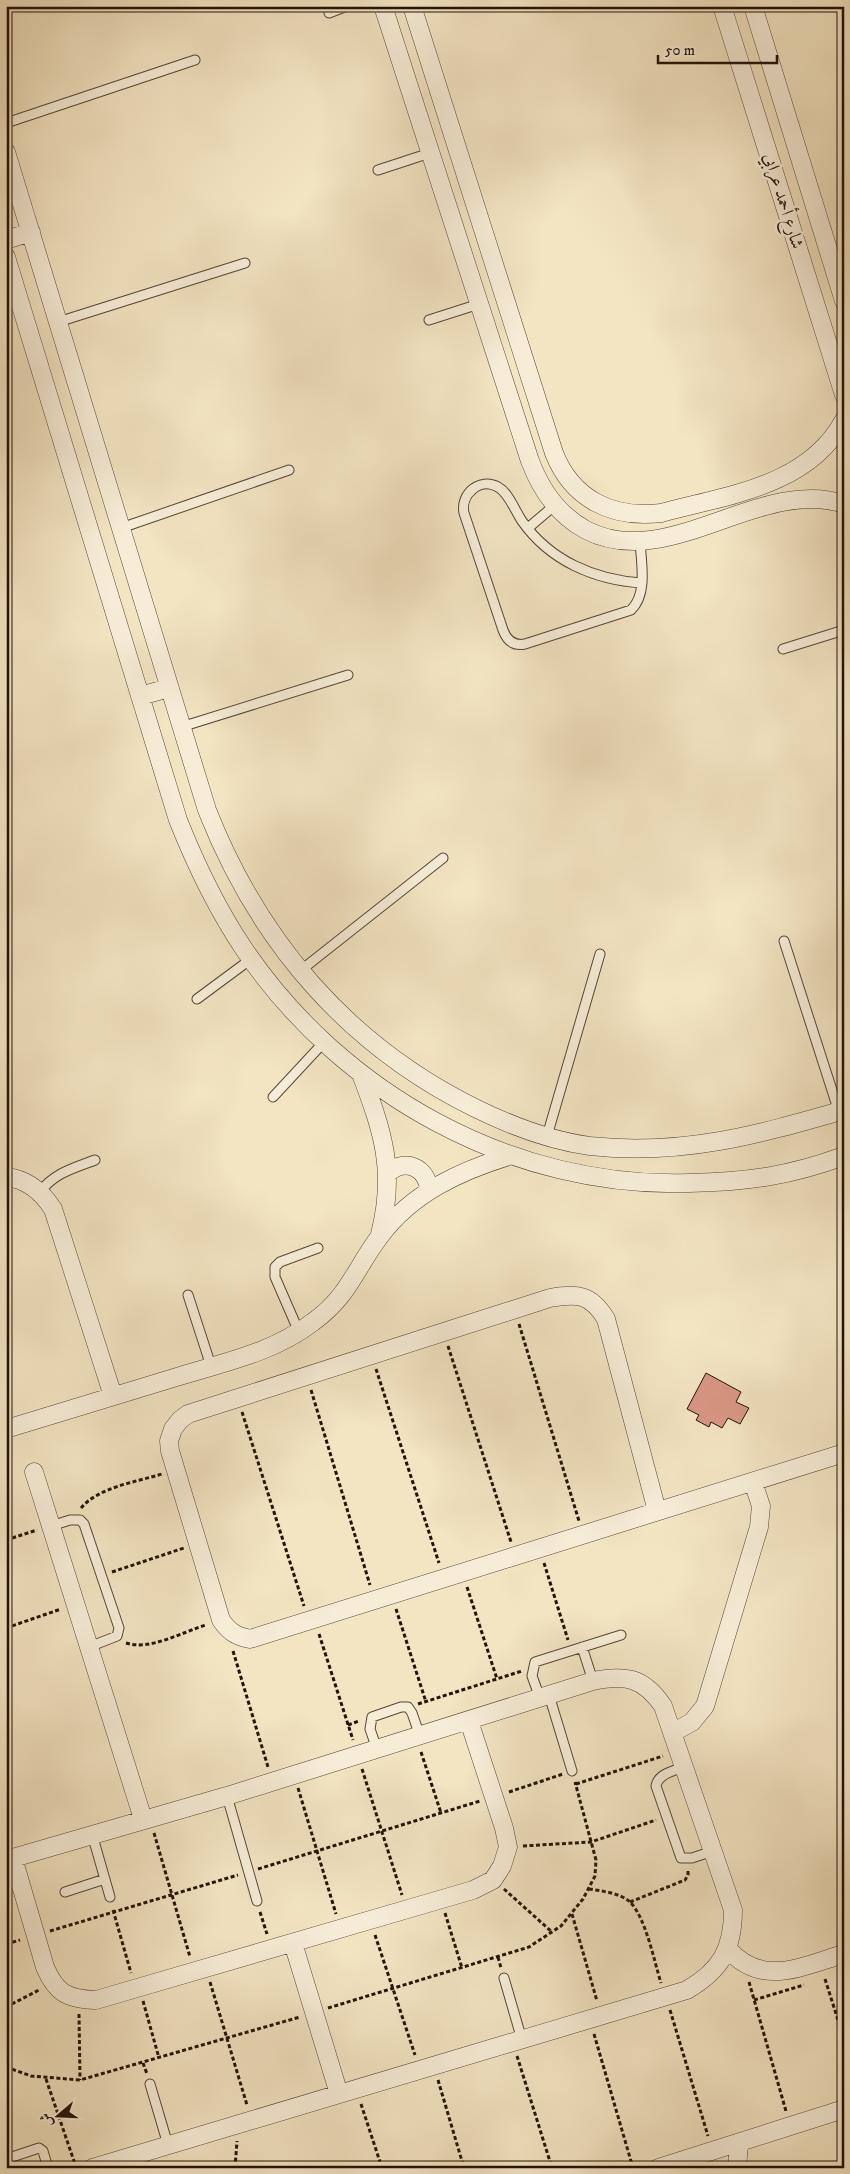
<svg xmlns="http://www.w3.org/2000/svg" width="850" height="2174" font-family="'IM FELL DW Pica',Amiri,serif">
	<style>
		.building { fill: #d99785; stroke: #201307 }
		.lines { fill: none; stroke-linecap: round; stroke-linejoin: round }
		.service-casing { stroke: #554736; stroke-width: 11 }
		.minor-casing { stroke: #554736; stroke-width: 19 }
		.path { stroke: #201307; stroke-width: 3; stroke-dasharray: 4 2.5; stroke-linecap: butt }
		.service { stroke: #f7edd7; stroke-width: 9 }
		.minor { stroke: #f7edd7; stroke-width: 18 }
		.labels { text-anchor: middle; dominant-baseline: central; stroke-width: 5; stroke-linejoin: round; paint-order: stroke }
		.street-label { font-size: 18px; fill: #201307; stroke: #f7edd7 }
	</style>
	<rect width="100%" height="100%" fill="#f3e4c2"/>
	<filter id="stains"><feTurbulence type="fractalNoise" baseFrequency=".004" numOctaves="4"/><feColorMatrix values="0 0 0 0 .2 0 0 0 0 .09 0 0 0 0 .02 0 0 0 .5 -.17"/></filter>
	<radialGradient id="worn" r=".72"><stop offset=".6" stop-color="#630" stop-opacity="0"/><stop offset="1" stop-color="#630" stop-opacity=".3"/></radialGradient>
	<path class="building" d="M706 1373 741 1392 736 1402 749 1408 740 1424 728 1418 722 1428 711 1422 709 1427 696 1420 699 1415 687 1409Z"/>
	<g class="lines">
		<defs>
			<path id="service" d="M329 13 347 6
				M6 123 195 60
				M378 170 430 153
				M429 320 479 304
				M58 322 245 263
				M121 528 289 470
				M528 528 555 505
				M640 541C641 562 648 594 631 610L525 644C514 646 507 641 503 630L464 513C460 494 480 477 498 487 509 493 515 511 522 521 550 561 595 580 642 583
				M783 649 844 630
				M181 727 348 675
				M784 941 839 1112
				M300 971 443 858
				M197 999 251 959
				M273 1097 325 1041
				M547 1136 600 954
				M40 1192C54 1173 74 1168 95 1160
				M188 1295 211 1366
				M299 1332 275 1277V1267L280 1262 318 1248
				M51 1526 70 1520H80L84 1524 119 1628 117 1636 89 1647
				M582 1647 593 1681
				M549 1695 572 1771
				M540 1698 532 1676 535 1662 621 1635
				M377 1749 370 1729 372 1717 401 1707H408L412 1713 420 1736
				M684 1767C673 1771 658 1774 656 1786L681 1858H692L713 1851
				M227 1796 257 1901
				M92 1834 110 1897
				M65 1892 105 1879
				M504 1978 522 2040
				M150 2084 168 2145
				M6 2159 39 2148 43 2151 48 2168"/>
			<path id="minor" d="M383 6 530 461C541 490 558 515 586 530 668 573 761 476 844 504
				M412 6 554 453C572 499 612 519 661 513 726 495 808 487 844 420
				M722 6 844 395
				M753 6 844 301
				M6 152 207 810C259 942 348 1046 477 1109 512 1126 552 1141 590 1146 682 1156 757 1135 844 1110
				M6 240 31 232
				M6 257 178 820C196 865 217 909 244 949 342 1094 513 1189 689 1183 747 1182 789 1176 844 1156
				M140 696 169 688
				M361 1074C383 1132 396 1171 380 1234
				M388 1173C405 1158 427 1167 429 1190
				M6 1177C28 1179 42 1192 53 1209L113 1396
				M6 1429C64 1411 122 1394 180 1376 226 1362 274 1352 313 1322 349 1296 355 1269 380 1236 412 1193 460 1171 509 1156
				M34 1472 143 1819
				M657 1511 606 1319C591 1294 577 1293 550 1298L188 1414 180 1420 173 1429 169 1441 170 1451 221 1620C229 1632 236 1636 250 1639L844 1453
				M672 1733 692 1722 705 1706 759 1527 761 1506 753 1482
				M13 1858 45 1967C56 1993 67 1999 96 2000L473 1890 493 1880 502 1866 508 1847 504 1828 469 1721
				M6 1860 227 1796 593 1681C626 1674 644 1678 663 1706L733 1910C733 1949 721 1970 687 1990L92 2168
				M293 1943 339 2094
				M728 1949C762 1988 802 1966 844 1954
				M658 2168 844 2109
				M737 2168 739 2144"/>
		</defs>
		<use href="#service" class="service-casing"/>
		<use href="#minor" class="minor-casing"/>
		<path class="path" d="M519 1324 579 1521
			M448 1346 511 1542
			M376 1369 439 1563
			M311 1390 370 1585
			M242 1412 304 1606
			M81 1508C99 1487 136 1482 162 1474
			M6 1540 37 1530
			M544 1563 568 1640
			M112 1572 184 1548
			M467 1587 497 1679
			M396 1609 426 1702
			M6 1628 61 1609
			M319 1634 353 1740
			M126 1643C150 1651 182 1632 206 1625
			M233 1651 268 1767
			M418 1704 522 1671
			M348 1725 359 1721
			M421 1752 441 1813
			M362 1769 402 1895
			M576 1784 663 1756
			M298 1788 336 1914
			M509 1792 563 1774
			M154 1833 190 1957
			M523 1846 591 1842 656 1820
			M258 1869 480 1801
			M504 1889 552 1932
			M589 1889C602 1891 620 1893 630 1902 646 1918 654 1961 661 1983
			M630 1902 685 1880 688 1875V1869
			M113 1910 131 1973
			M260 1912 267 1934
			M445 1913 462 1968
			M572 1914 597 2001
			M50 1931 238 1875
			M375 1935 415 2055
			M6 1944 20 1940
			M498 1957 501 1968
			M825 1979 844 2039
			M210 1982 247 2105
			M749 1982 786 2111
			M754 2000 804 1985
			M143 2001 159 2058
			M6 2007 39 1990
			M328 2008 529 1947 561 1926 583 1899 595 1876 596 1860 575 1782
			M670 2010 708 2136
			M79 2014 80 2080
			M594 2034 633 2168
			M517 2056 552 2168
			M143 2063 147 2074
			M6 2067 31 2076 80 2080 300 2017
			M46 2079 76 2167
			M438 2080 464 2168
			M361 2104 382 2168
			M235 2168 237 2141"/>
		<use href="#service" class="service"/>
		<use href="#minor" class="minor"/>
	</g>
	<g class="labels">
		<g class="street-label">
			<text transform="translate(783 201) rotate(73)">شارع أحمد عرابي</text>
		</g>
	</g>
	<rect width="850" height="2174" fill="none" stroke="#f3e4c2" stroke-width="25"/>
	<rect x="8" y="8" width="835" height="2159" fill="none" stroke="#201307" stroke-width="2.5"/>
	<rect x="12" y="12" width="825" height="2149" fill="none" stroke="#201307"/>
	<g transform="translate(58 2116) rotate(251)" stroke="#f7edd7" stroke-width="4" paint-order="stroke">
	<path d="M0-4L9 19L0 12L-9 19Z" fill="#201307"/>
	<text y="-8" font-size="14" font-weight="bold" text-anchor="middle" fill="#201307">ش</text>
	</g>
	<path d="M658 55v8h119v-8" fill="none" stroke="#201307" stroke-width="2.5"/>
	<text x="665" y="55" font-size="15" fill="#201307" stroke="#f7edd7" stroke-width="4" paint-order="stroke">50 m</text>
	<rect width="100%" height="100%" filter="url(#stains)"/>
	<rect width="100%" height="100%" fill="url(#worn)"/>
</svg>
